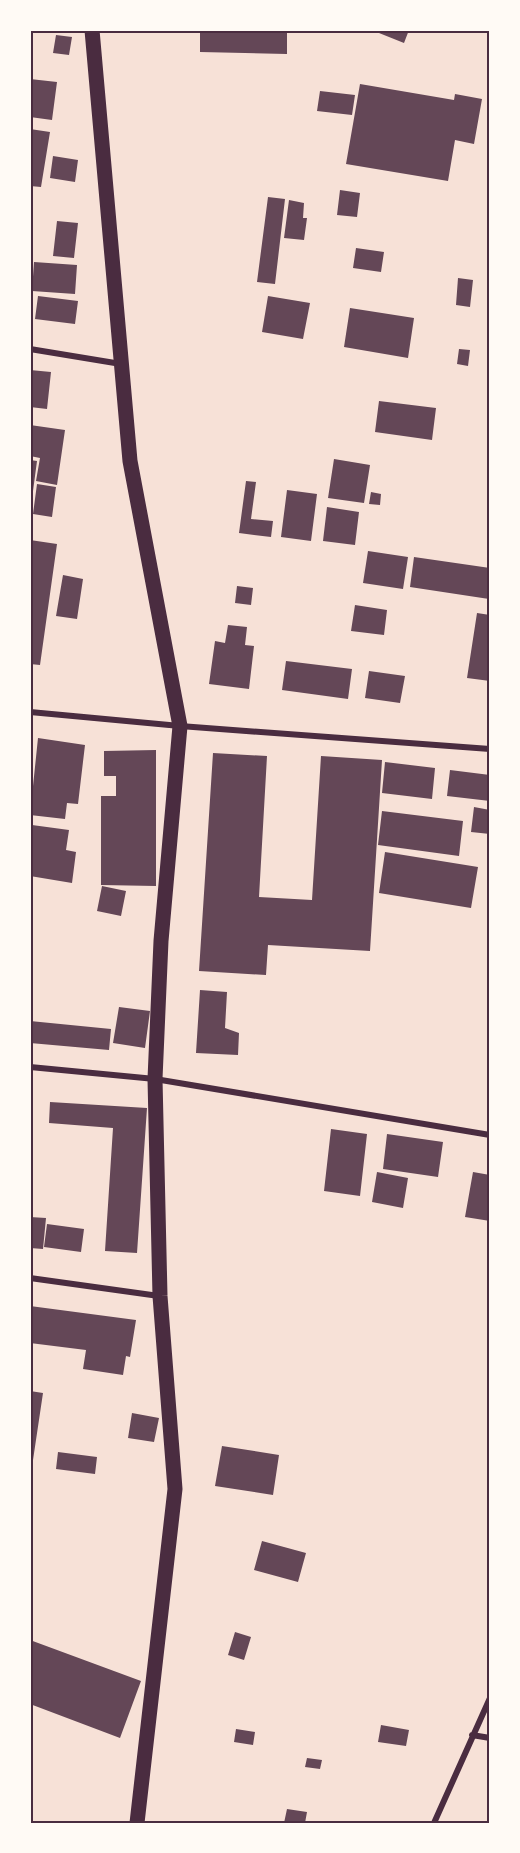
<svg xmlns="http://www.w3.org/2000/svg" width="520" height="1853" font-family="Montserrat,sans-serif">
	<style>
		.building { fill: #644757 }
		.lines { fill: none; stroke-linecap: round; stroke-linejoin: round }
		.minor { stroke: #4a2c40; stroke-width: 6 }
		.primary { stroke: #4a2c40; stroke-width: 15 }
		.neatline { fill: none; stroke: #4a2c40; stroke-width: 2 }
	</style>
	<rect width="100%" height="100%" fill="#f7e1d7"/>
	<path class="building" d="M200 30H287V54L200 52Z
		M380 30H409L404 43 379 33Z
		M56 35 72 37 69 55 53 53Z
		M30 79 57 82 52 120 30 117Z
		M360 84 454 100 455 94 482 99 474 144 455 140 448 181 346 164Z
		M320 91 355 95 352 115 317 111Z
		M30 129 50 132 41 187 30 186Z
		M53 156 78 160 75 182 50 178Z
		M340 190 360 193 357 217 337 215Z
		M268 197 285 199 275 284 257 282Z
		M289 200 304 203 303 218H307L304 240 284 238Z
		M57 221 78 223 74 258 53 256Z
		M356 248 384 252 381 272 353 268Z
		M34 262 77 265 75 294 32 291Z
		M458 278 473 280 470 307 456 305Z
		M38 296 78 301 75 324 35 319Z
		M268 296 310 303 303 339 262 332Z
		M350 308 414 318 408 358 344 347Z
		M459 349 470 350 468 366 457 364Z
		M30 370 51 372 47 409 30 407Z
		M379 401 436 408 432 440 375 432Z
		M30 425 65 430 57 485 36 481 40 458 30 456Z
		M334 459 370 465 364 503 328 498Z
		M30 460 37 461 31 506H30Z
		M246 481 256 482 251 519 273 521 271 537 239 533Z
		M37 484 56 487 52 517 33 514Z
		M287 490 317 494 311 541 281 537Z
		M371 492 381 494 380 505 369 504Z
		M327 507 359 512 355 545 323 541Z
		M30 540 57 544 40 665 30 664Z
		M368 551 408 557 403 589 363 583Z
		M414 557 490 568 489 599 410 587Z
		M63 575 83 579 77 619 56 616Z
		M237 586 253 588 251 605 235 603Z
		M355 605 387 610 384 635 351 631Z
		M477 613 490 615V681L467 678Z
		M228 625 247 627 245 645 254 646 249 689 209 684 215 641 225 643Z
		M286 661 352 669 348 699 282 690Z
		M369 671 405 676 400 703 365 698Z
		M30 736 33 737 31 751H30Z
		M38 738 85 745 78 804 67 803 65 819 30 815Z
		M156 750V886L101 885V796H116V776H104V751Z
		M213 753 267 756 259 897 312 900 321 756 382 760 370 951 268 945 266 975 199 971Z
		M385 762 435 768 432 799 382 793Z
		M450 770 490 775V801L447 796Z
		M474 807 490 810V834L471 832Z
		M382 811 463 821 459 856 378 845Z
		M32 825 69 830 66 850 76 852 72 883 30 876Z
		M385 852 478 867 471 908 379 893Z
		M102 886 126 891 121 916 97 911Z
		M200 990 227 992 225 1028 239 1033 238 1055 196 1053Z
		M119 1007 150 1011 145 1048 113 1043Z
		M30 1021 111 1029 109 1050 30 1043Z
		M50 1102 147 1108 137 1253 105 1251 113 1128 49 1123Z
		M331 1129 367 1134 360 1196 324 1191Z
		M387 1134 443 1142 438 1177 383 1169Z
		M377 1172 408 1178 403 1208 372 1202Z
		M473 1172 490 1175V1221L465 1217Z
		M30 1217 46 1218 43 1249 30 1248Z
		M47 1224 84 1229 81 1252 44 1247Z
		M30 1306 136 1320 130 1357 126 1356 123 1375 83 1369 86 1350 30 1343Z
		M30 1391 43 1393 33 1460H30Z
		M132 1413 159 1418 154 1442 128 1438Z
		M222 1446 279 1455 273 1495 215 1486Z
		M58 1452 97 1457 95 1474 56 1469Z
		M262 1541 306 1553 298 1582 254 1570Z
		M235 1632 251 1637 244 1660 228 1655Z
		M30 1640 141 1681 120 1738 30 1704Z
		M381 1725 409 1730 406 1746 378 1742Z
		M236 1729 255 1732 253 1745 234 1742Z
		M307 1758 322 1760 320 1769 305 1767Z
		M287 1809 307 1812 305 1823H284Z"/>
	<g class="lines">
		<path class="minor" d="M30 349 121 364
			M30 712 180 726 490 749
			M30 1067 155 1079 490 1135
			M30 1278 159 1296
			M472 1735 490 1738
			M434 1823 490 1698"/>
		<path class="primary" d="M92 30 130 461 180 726 161 941 155 1079 160 1296 175 1489 137 1823"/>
	</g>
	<rect width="520" height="1853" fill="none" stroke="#fffaf5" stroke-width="63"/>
	<rect x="32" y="32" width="456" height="1790" class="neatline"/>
</svg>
